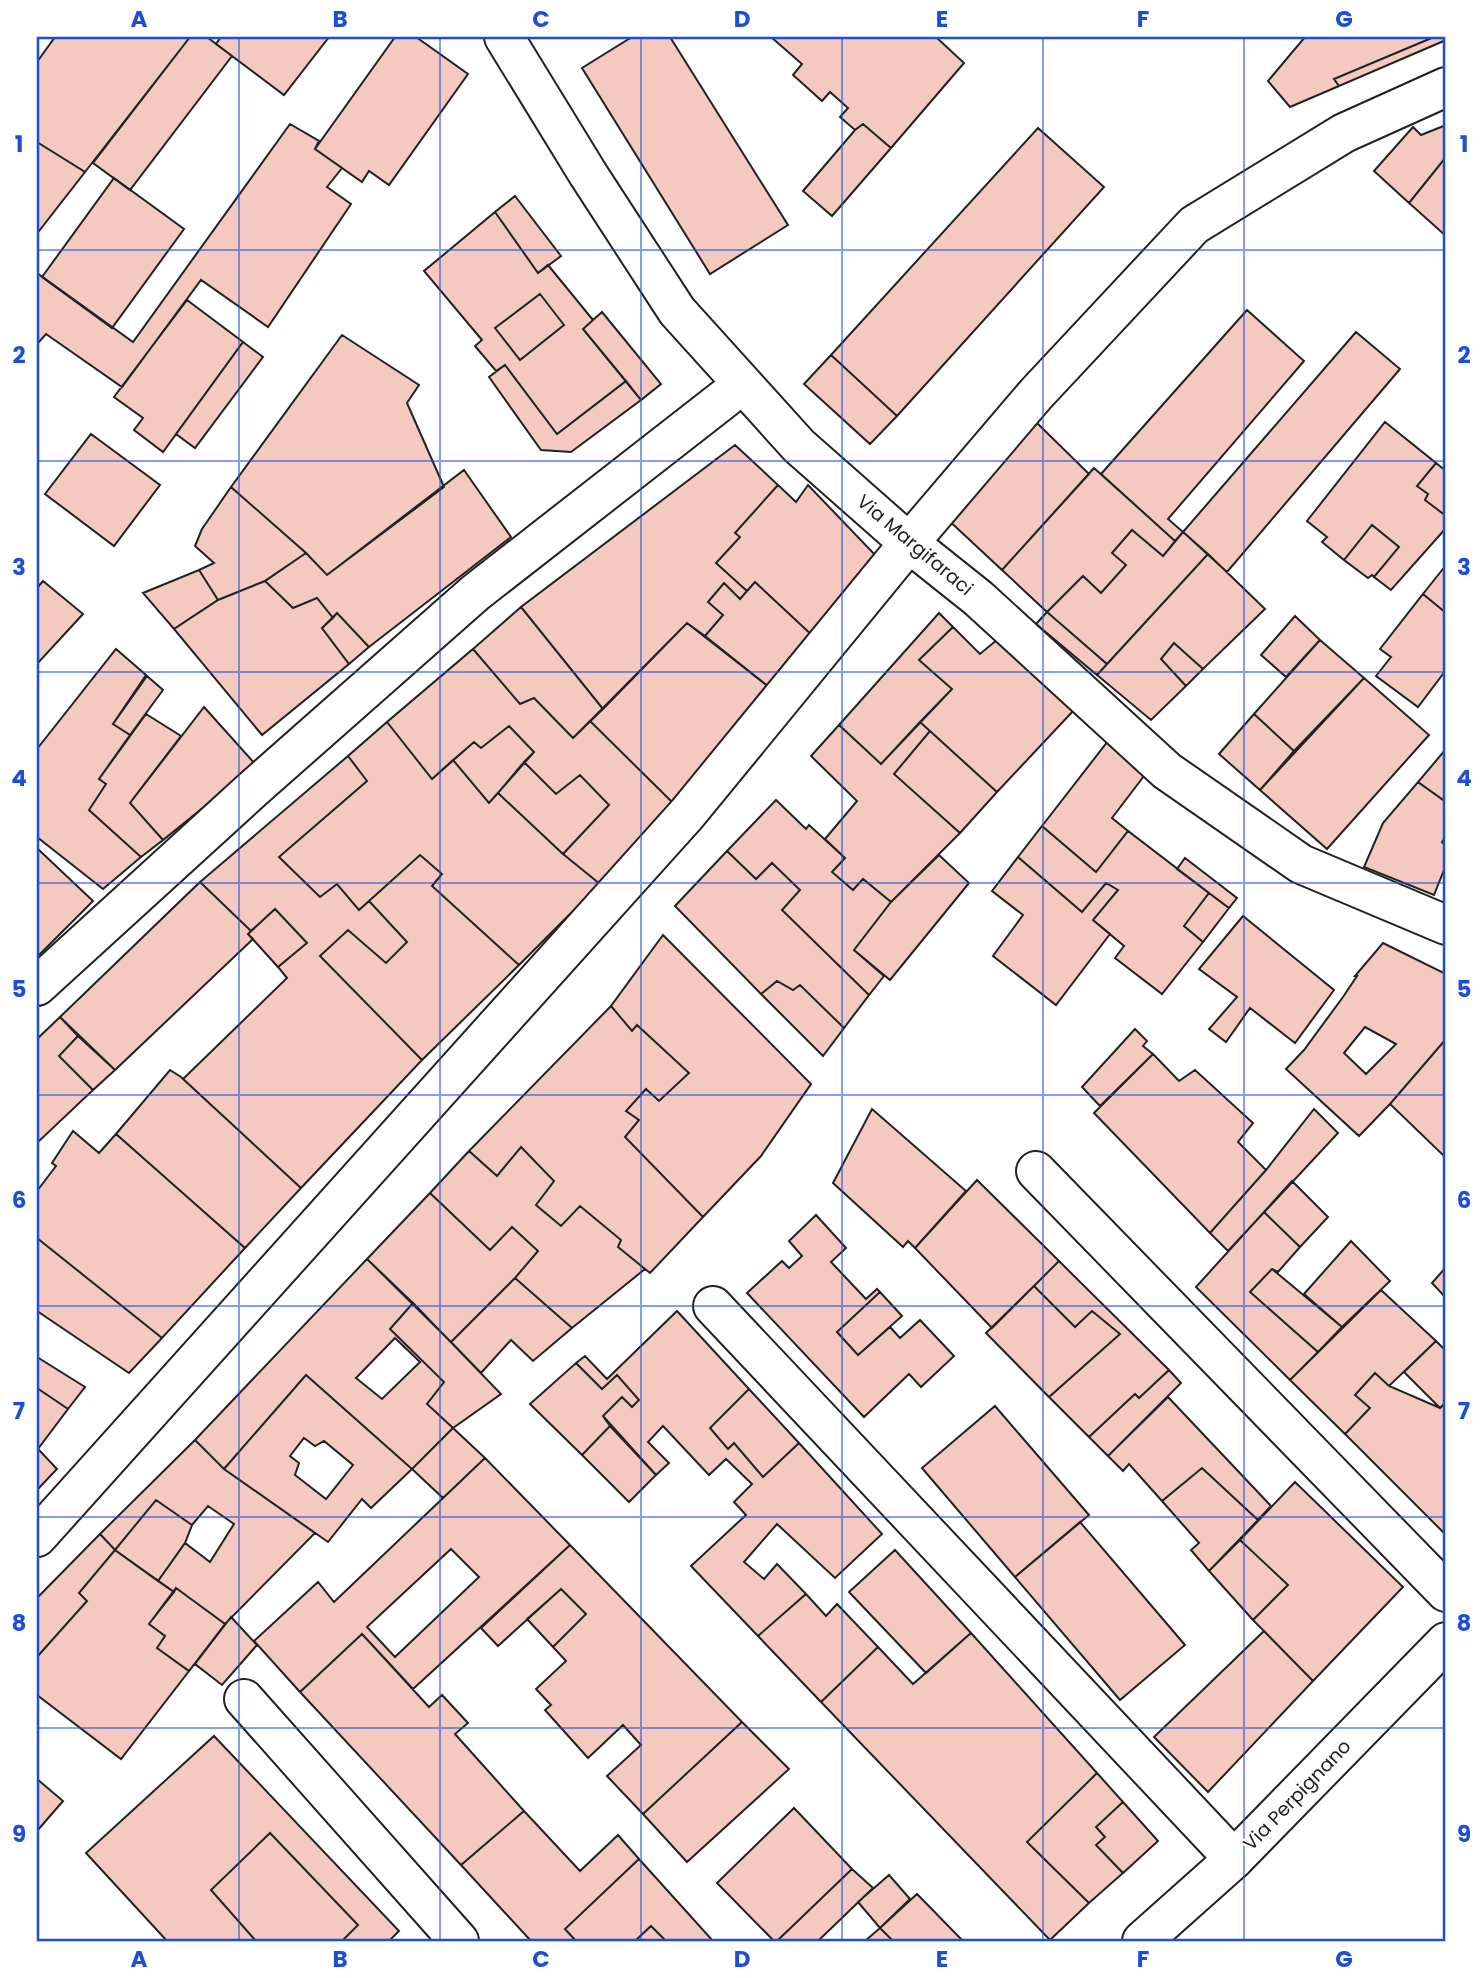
<svg xmlns="http://www.w3.org/2000/svg" width="1483" height="1978" font-family="Poppins,sans-serif">
	<style>
		.building { fill: #f3c9c0; stroke: #222; stroke-width: 2; fill-rule: evenodd }
		.lines { fill: none; stroke-linecap: round; stroke-linejoin: round }
		.street-casing { stroke: #222; stroke-width: 42 }
		.secondary-casing { stroke: #222; stroke-width: 42 }
		.street { stroke: #fff; stroke-width: 38 }
		.secondary { stroke: #fff; stroke-width: 38 }
		.grid { fill: none; stroke: #1d4ed8; stroke-width: 2; stroke-opacity: 0.55 }
		.labels { text-anchor: middle; dominant-baseline: central; stroke-width: 5; stroke-linejoin: round; paint-order: stroke }
		.street-label { font-size: 19px; fill: #222; stroke: #fff }
		.neatline { fill: none; stroke: #1d4ed8; stroke-width: 2.5 }
		.grid-label { font-size: 23px; text-anchor: middle; font-weight: bold; fill: #1d4ed8 }
	</style>
	<rect width="100%" height="100%" fill="#fff"/>
	<path class="building" d="M55 37H190L85 172 37 142V62Z
		M190 37H207L232 56 130 190 93 163Z
		M221 37H329L284 95 216 44Z
		M395 37H416L468 74 389 185 369 171 362 182 315 149Z
		M632 37H670L788 225 710 274 582 68Z
		M771 37H938L937 38 964 63 891 148 863 124 855 130 840 117 848 108 830 92 822 101 793 75 802 64Z
		M1305 37H1434L1334 79 1339 86 1290 107 1268 81Z
		M1434 37H1446V40L1339 86 1334 79Z
		M290 124 319 141 315 149 342 168 327 187 351 204 268 327 201 280 122 387 46 334 38 343 37 342V273L133 342Z
		M863 124 891 148 832 216 803 191 855 130Z
		M1446 125V157L1409 203 1374 171 1413 127 1421 135Z
		M1038 128 1104 187 897 416 831 355Z
		M37 142 85 172 39 231 37 229Z
		M1446 157V236L1409 203Z
		M114 178 184 229 112 328 42 277Z
		M515 196 561 256 538 273 495 212Z
		M495 212 538 273 548 265 593 320 583 329 626 381 557 434 505 365 496 371 475 346 482 340 424 271ZM540 294 564 325 520 360 495 328Z
		M540 294 564 325 520 360 495 328Z
		M187 300 243 342 163 452 134 430 143 418 114 397Z
		M1247 310 1304 361 1168 519 1183 532 1175 541 1101 474Z
		M602 312 661 384 641 400 583 329Z
		M1356 332 1400 369 1227 572 1183 532Z
		M342 335 419 385 407 403 444 487 327 575 306 553 231 487Z
		M243 342 263 357 195 448 176 434Z
		M831 355 897 416 870 444 804 384Z
		M505 365 557 434 626 381 641 400 571 452 541 450 489 377Z
		M1034 420 1089 474 1002 570 945 517Z
		M1385 422 1436 463 1417 486 1428 494 1425 500 1446 516V528L1391 590 1374 577 1399 547 1372 525 1344 560 1322 542 1327 537 1307 521Z
		M91 434 160 485 114 546 45 494Z
		M735 445 778 485 735 533 740 537 716 563 747 591 740 599 724 583 708 602 723 615 705 636 687 623 603 709 521 607Z
		M1436 463 1446 471V516L1425 500 1428 494 1417 486Z
		M1094 468 1175 541 1163 556 1132 530 1112 553 1126 565 1101 593 1083 576 1047 612 1002 570Z
		M464 470 511 537 369 647 337 613 333 618 317 598 293 608 265 581 306 553 327 575Z
		M778 485 796 502 808 485 878 558 815 638 755 582 747 591 716 563 740 537 735 533Z
		M231 487 306 553 265 581 218 600 199 570 214 563 195 546 202 529Z
		M1372 525 1399 547 1374 577 1372 575 1368 578 1344 560Z
		M1132 530 1163 556 1183 532 1208 554 1107 664 1047 612 1083 576 1101 593 1126 565 1112 553Z
		M1208 554 1265 609 1203 669 1174 643 1161 659 1186 686 1151 720 1097 675Z
		M1446 565V613L1423 594Z
		M199 570 218 600 174 629 143 593Z
		M43 581 83 614 37 664V588Z
		M265 581 293 608 317 598 333 618 322 628 349 664 262 735 174 629 218 600Z
		M755 582 815 638 774 691 705 636 723 615 708 602 724 583 740 599Z
		M1423 594 1446 613V670L1418 707 1376 676 1391 657 1380 649Z
		M521 607 603 709 573 738 534 698 520 704 473 649Z
		M1047 612 1107 664 1097 675 1036 624Z
		M337 613 369 647 349 664 322 628Z
		M939 613 953 627 919 660 952 689 881 764 839 725Z
		M1295 616 1320 640 1286 677 1261 655Z
		M687 623 774 691 673 803 590 721Z
		M953 627 980 654 998 639 1074 710 997 792 920 722 952 689 919 660Z
		M1320 640 1364 678 1294 751 1254 714Z
		M1174 643 1203 669 1186 686 1161 659Z
		M116 649 146 675 113 724 130 735 99 779 106 784 89 810 141 857 103 889 37 837V749Z
		M473 649 520 704 534 698 573 738 590 721 673 803 600 884 563 854 609 805 580 775 556 794 524 762 534 752 509 726 481 748 474 742 432 779 387 722Z
		M147 676 163 690 130 735 113 724Z
		M1364 678 1429 735 1327 849 1260 790Z
		M204 707 256 765 163 840 130 803Z
		M146 714 181 736 130 803 163 840 141 857 89 810 106 784 99 779Z
		M1254 714 1294 751 1260 790 1219 754Z
		M387 722 432 779 453 760 489 803 498 793 563 854 600 884 519 965 432 886 442 874 420 855 359 910 337 884 320 897 279 857 367 781 348 756Z
		M920 722 930 731 894 774 960 833 891 902 863 879 853 890 832 872 845 858 825 839 857 801 811 756 839 725 881 764Z
		M509 726 534 752 489 803 453 760 474 742 481 748Z
		M930 731 997 792 960 833 894 774Z
		M1108 741 1147 772 1112 818 1128 831 1096 872 1042 826Z
		M1446 749V802L1418 782Z
		M348 756 367 781 279 857 320 897 337 884 359 910 369 901 407 942 386 963 348 930 320 956 422 1060 301 1188 183 1079 287 978 278 967 307 943 275 909 251 931 200 882Z
		M524 762 556 794 580 775 609 805 563 854 498 793Z
		M1418 782 1446 802V836L1442 842 1446 846V865L1434 895 1364 867 1383 823Z
		M776 800 806 829 809 825 845 858 832 872 853 890 863 879 891 902 854 950 884 976 869 995 782 910 800 890 772 863 756 879 727 851Z
		M1042 826 1096 872 1128 831 1209 893 1184 926 1203 942 1162 994 1115 958 1124 946 1093 920 1118 890 1106 883 1082 912 1018 857Z
		M39 850 93 901 37 957V852Z
		M727 851 756 879 772 863 800 890 782 910 869 995 844 1028 800 985 793 990 777 981 761 994 675 906Z
		M420 855 442 874 432 886 519 965 422 1060 320 956 348 930 386 963 407 942 369 901Z
		M939 855 969 883 890 980 854 950 891 902Z
		M1018 857 1082 912 1106 883 1118 890 1093 920 1110 934 1056 1005 993 956 1023 915 992 891Z
		M1185 858 1237 898 1229 908 1177 869Z
		M200 882 251 931 248 934 253 939 115 1070 60 1017Z
		M1209 893 1229 908 1203 942 1184 926Z
		M275 909 307 943 278 967 248 934Z
		M1243 916 1334 990 1295 1043 1250 1008 1226 1042 1209 1029 1237 997 1199 969Z
		M663 935 811 1084 761 1156 703 1217 625 1137 639 1120 626 1111 646 1089 659 1101 689 1073 637 1025 632 1031 611 1006Z
		M1383 943 1446 974V1039L1390 1104 1359 1136 1286 1069 1304 1050 1343 997 1357 976H1355ZM1365 1027 1396 1044 1366 1074 1344 1053Z
		M777 981 793 990 800 985 844 1028 823 1056 761 994Z
		M611 1006 632 1031 637 1025 689 1073 659 1101 646 1089 626 1111 639 1120 625 1137 703 1217 650 1273 618 1247 621 1240 580 1206 561 1226 536 1205 554 1181 521 1147 497 1176 469 1151Z
		M60 1017 78 1036 59 1056 93 1090 37 1143V1039Z
		M1135 1029 1147 1041 1143 1046 1153 1054 1100 1106 1082 1087Z
		M78 1036 115 1070 93 1090 59 1056Z
		M1446 1039V1158L1390 1104Z
		M1153 1054 1179 1081 1195 1070 1253 1123 1238 1142 1266 1170 1210 1233 1094 1113Z
		M170 1070 181 1077 301 1188 245 1248 116 1134Z
		M872 1109 966 1191 915 1248 908 1241 903 1247 833 1183Z
		M1314 1109 1338 1133 1228 1251 1210 1233 1266 1170Z
		M73 1131 99 1153 116 1134 245 1248 162 1338 37 1238V1191L56 1166 52 1163Z
		M521 1147 554 1181 536 1205 561 1226 580 1206 621 1240 618 1247 645 1269 572 1328 515 1278 538 1251 512 1227 490 1250 430 1193 469 1151 497 1176Z
		M977 1180 1059 1261 992 1328 915 1248Z
		M1292 1181 1328 1217 1300 1247 1264 1212Z
		M430 1193 490 1250 512 1227 538 1251 515 1278 451 1342 367 1259Z
		M1264 1212 1300 1247 1278 1272 1272 1269 1250 1292 1318 1352 1290 1380 1196 1287Z
		M816 1215 846 1248 831 1262 866 1299 877 1289 880 1292 837 1332 858 1355 890 1327 900 1338 920 1320 954 1356 921 1387 909 1374 864 1417 747 1293 782 1261 789 1268 802 1256 789 1241Z
		M37 1238 162 1338 129 1373 37 1311Z
		M1351 1241 1390 1281 1342 1327 1304 1294Z
		M367 1259 413 1303 390 1329 444 1382 427 1404 453 1428 412 1469 306 1375 224 1469 195 1440ZM395 1338 420 1362 382 1399 356 1378Z
		M1059 1261 1169 1370 1139 1398 1135 1394 1089 1437 1049 1397 1120 1334 1092 1311 1075 1327 1034 1286Z
		M1446 1267V1298L1432 1283Z
		M1272 1269 1342 1327 1318 1352 1250 1292Z
		M515 1278 572 1328 533 1361 511 1340 481 1373 451 1342Z
		M1034 1286 1075 1327 1092 1311 1120 1334 1049 1397 986 1333Z
		M1381 1290 1436 1341 1389 1386 1375 1373 1355 1395 1370 1408 1345 1434 1290 1380Z
		M880 1292 902 1316 858 1355 837 1332Z
		M413 1303 501 1394 453 1428 427 1404 444 1382 390 1329Z
		M677 1311 749 1389 710 1428 728 1449 734 1443 763 1477 799 1443 882 1534 835 1578 777 1524 744 1562 764 1579 777 1564 806 1594 758 1636 691 1566 746 1515 734 1502 752 1484 726 1459 709 1475 663 1426 648 1442 669 1463 656 1475 603 1416 622 1397 632 1407 639 1400 617 1375 602 1389 576 1363 585 1356 607 1379Z
		M1436 1341 1446 1351V1402L1440 1408 1404 1372Z
		M37 1357 85 1387 68 1409 37 1388Z
		M576 1363 602 1389 617 1375 639 1400 632 1407 622 1397 603 1416 610 1426 582 1455 530 1404Z
		M1169 1370 1181 1383 1108 1456 1089 1437 1135 1394 1139 1398Z
		M1375 1373 1389 1386 1440 1408 1446 1402V1535L1345 1434 1370 1408 1355 1395Z
		M306 1375 412 1469 371 1508 362 1499 328 1542 224 1469ZM304 1438 315 1446 324 1441 353 1465 326 1499 295 1475 299 1463 290 1456Z
		M37 1388 68 1409 38 1449 57 1469 37 1490Z
		M749 1389 799 1443 763 1477 734 1443 728 1449 710 1428Z
		M1168 1397 1271 1506 1258 1520 1202 1468 1162 1501 1129 1464 1123 1471 1108 1456Z
		M995 1406 1089 1515 1015 1577 922 1468Z
		M610 1426 656 1475 629 1502 582 1455Z
		M453 1428 485 1458 443 1498 412 1469Z
		M195 1440 224 1469 315 1533 225 1624 176 1588 174 1592 158 1581 185 1543 210 1562 234 1524 208 1506 192 1525 156 1500 115 1550 100 1534Z
		M485 1458 570 1545 413 1689 362 1634 300 1692 254 1641 318 1582 334 1602ZM451 1549 479 1577 395 1657 367 1627Z
		M1202 1468 1258 1520 1209 1571 1191 1550 1199 1543 1162 1501Z
		M1295 1482 1403 1587 1313 1681 1253 1620 1288 1585 1240 1540Z
		M156 1500 192 1525 185 1543 158 1581 115 1550Z
		M1080 1522 1185 1645 1120 1700 1015 1577Z
		M100 1534 115 1550 79 1593 87 1601 37 1657V1598Z
		M1240 1540 1288 1585 1253 1620 1209 1571Z
		M570 1545 742 1722 643 1814 607 1776 641 1745 623 1725 588 1758 545 1710 551 1705 536 1689 566 1661 553 1647 586 1614 561 1589 498 1646 481 1628Z
		M115 1550 174 1592 149 1624 165 1636 157 1648 189 1671 121 1759 37 1695V1657L87 1601 79 1593Z
		M895 1550 971 1633 926 1673 849 1592Z
		M176 1588 225 1624 189 1671 157 1648 165 1636 149 1624Z
		M561 1589 586 1614 553 1647 527 1619Z
		M806 1594 826 1616 837 1604 878 1647 821 1702 758 1636Z
		M231 1617 257 1645 222 1685 195 1664Z
		M1264 1631 1313 1681 1208 1792 1154 1737Z
		M971 1633 1097 1773 1027 1842 1089 1903 1050 1940 821 1702 878 1647 913 1684Z
		M362 1634 429 1707 442 1695 468 1723 455 1734 524 1811 461 1865 300 1692Z
		M742 1722 789 1769 687 1862 643 1814Z
		M214 1736 399 1931 389 1941H342L358 1925 270 1833 211 1890 256 1941H167L86 1853Z
		M1097 1773 1123 1802 1096 1827 1105 1837 1096 1845 1123 1873 1089 1903 1027 1842Z
		M37 1779 63 1801 37 1831Z
		M1123 1802 1158 1841 1123 1873 1096 1845 1105 1837 1096 1827Z
		M794 1808 852 1869 777 1941H774L717 1883Z
		M524 1811 580 1871 618 1835 639 1859 565 1929 576 1941H531L461 1865Z
		M270 1833 358 1925 342 1941H256L211 1890Z
		M639 1859 713 1941H666L651 1926 635 1941H576L565 1929Z
		M852 1869 873 1888 818 1941H777Z
		M889 1875 910 1899 880 1928 858 1902Z
		M917 1894 963 1941H893L880 1928Z
		M651 1926 666 1941H635Z
		M880 1928 893 1941H865Z"/>
	<g class="lines">
		<defs>
			<path id="street" d="M504 37 588 174 677 311 799 446 909 543 978 598 1167 771 1301 864 1446 925
				M37 986 253 789 475 593 743 384
				M1036 1171 1446 1592
				M713 1306 1234 1859
				M37 1537 687 814 909 543 1036 394 1194 225 1344 133 1446 87
				M244 1699 459 1941"/>
			<path id="secondary" d="M1142 1941 1234 1859 1446 1642"/>
		</defs>
		<use href="#street" class="street-casing"/>
		<use href="#secondary" class="secondary-casing"/>
		<use href="#street" class="street"/>
		<use href="#secondary" class="secondary"/>
	</g>
	<path class="grid" d="M239 37V1941M440 37V1941M641 37V1941M842 37V1941M1043 37V1941M1244 37V1941M37 250H1446M37 461H1446M37 672H1446M37 883H1446M37 1095H1446M37 1306H1446M37 1517H1446M37 1728H1446"/>
	<g class="labels">
		<g class="street-label">
			<text transform="translate(915 545) rotate(40)">Via Margifaraci</text>
			<text transform="translate(1297 1795) rotate(-46)">Via Perpignano</text>
		</g>
	</g>
	<rect width="1483" height="1978" fill="none" stroke="#ffffff" stroke-width="77"/>
	<rect x="38" y="38" width="1406" height="1902" class="neatline"/>
	<g class="grid-label">
		<text x="139" y="27">A</text>
		<text x="340" y="27">B</text>
		<text x="541" y="27">C</text>
		<text x="742" y="27">D</text>
		<text x="942" y="27">E</text>
		<text x="1143" y="27">F</text>
		<text x="1344" y="27">G</text>
		<text x="19" y="152">1</text>
		<text x="1464" y="152">1</text>
		<text x="19" y="363">2</text>
		<text x="1464" y="363">2</text>
		<text x="19" y="575">3</text>
		<text x="1464" y="575">3</text>
		<text x="19" y="786">4</text>
		<text x="1464" y="786">4</text>
		<text x="19" y="997">5</text>
		<text x="1464" y="997">5</text>
		<text x="19" y="1208">6</text>
		<text x="1464" y="1208">6</text>
		<text x="19" y="1419">7</text>
		<text x="1464" y="1419">7</text>
		<text x="19" y="1631">8</text>
		<text x="1464" y="1631">8</text>
		<text x="19" y="1842">9</text>
		<text x="1464" y="1842">9</text>
		<text x="139" y="1967">A</text>
		<text x="340" y="1967">B</text>
		<text x="541" y="1967">C</text>
		<text x="742" y="1967">D</text>
		<text x="942" y="1967">E</text>
		<text x="1143" y="1967">F</text>
		<text x="1344" y="1967">G</text>
	</g>
</svg>
